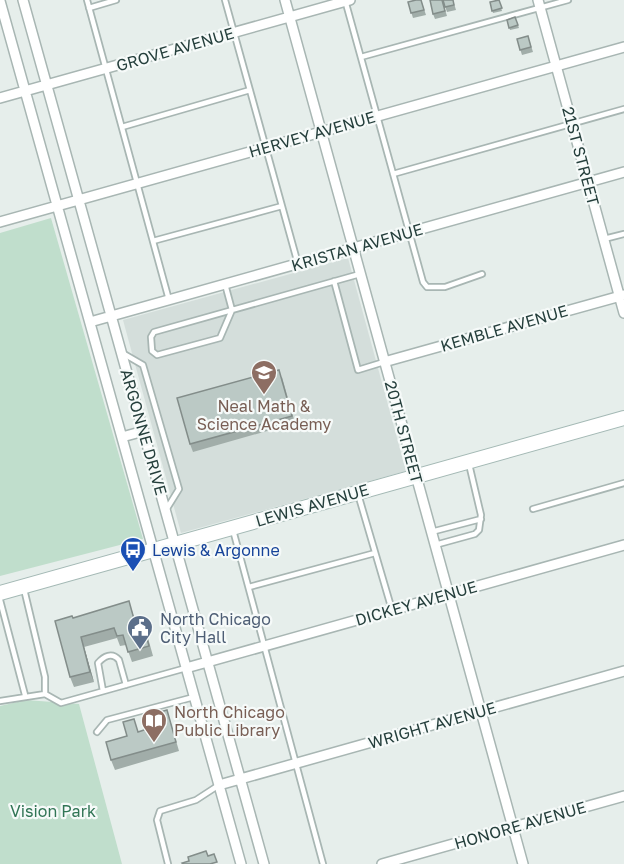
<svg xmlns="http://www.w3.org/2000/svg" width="624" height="864" font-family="'Golos Text',sans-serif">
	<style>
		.built { fill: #d4dedb }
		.green { fill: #c0decc }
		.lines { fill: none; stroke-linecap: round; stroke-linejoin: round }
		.lane-casing { stroke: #a8b6b3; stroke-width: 8 }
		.street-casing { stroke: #a8b6b3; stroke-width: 12 }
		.secondary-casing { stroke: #a4b9b5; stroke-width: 16 }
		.lane { stroke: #fff; stroke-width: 4.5 }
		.street { stroke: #fff; stroke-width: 9 }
		.secondary { stroke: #fff; stroke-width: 14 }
		.wall { fill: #a1ada9 }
		.shaded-wall { fill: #838d8a }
		.building { fill: #bbc9c5; stroke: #838d8a; stroke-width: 1.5 }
		.labels { text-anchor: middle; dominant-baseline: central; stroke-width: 4.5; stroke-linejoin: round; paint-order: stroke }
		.street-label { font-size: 16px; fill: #253f3c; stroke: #f6faf9 }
		.education-label { font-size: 16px; fill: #785e54; stroke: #f6faf9 }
		.transit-label { font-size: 16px; fill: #164399; stroke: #f6faf9; text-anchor: start }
		.service-label { font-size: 16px; fill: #4e5e75; stroke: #f6faf9; text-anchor: start }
		.park-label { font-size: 16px; fill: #317555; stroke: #f6faf9 }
	</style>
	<rect width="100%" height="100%" fill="#e6eeeb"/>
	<path class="built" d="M348 258 406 471 181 533 123 320Z"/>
	<path class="green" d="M51 218 143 539 0 576V233Z
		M26 700 79 704 122 864H0V706Z"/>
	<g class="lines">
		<defs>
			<path id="lane" d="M87 0 169 300
				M225 0 298 264
				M345 0 423 282 427 287H445L482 274
				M89 8 116 0
				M361 57 568 0
				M122 127 250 90
				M393 174 624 109
				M604 239 624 234
				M153 241 282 206
				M334 281 358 370 384 362
				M225 284 232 310 220 338 157 355 152 351 151 337 154 332C223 313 291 293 360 274
				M124 354 143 365 179 489 166 510
				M358 494 392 610
				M533 509 624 483
				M233 530 323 864
				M431 532 481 519
				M435 545 475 534 479 530 481 515 469 464
				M249 587 375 553
				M24 589 45 677V694
				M0 600 25 695
				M103 691 98 663C104 656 112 652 119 660L126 685
				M0 701 45 694 61 703 186 668
				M97 732 107 720 194 697
				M168 864 157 820 160 811 196 800 219 785"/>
			<path id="street" d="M23 0 264 864
				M285 0 523 864
				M538 0 624 313
				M0 1 241 864
				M0 98 350 0
				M0 222 624 47
				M90 322 624 172
				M384 362 624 295
				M122 437 144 431
				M186 668 624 545
				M219 785 624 671
				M382 864 624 796"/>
			<path id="secondary" d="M0 593 624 418"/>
		</defs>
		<use href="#lane" class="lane-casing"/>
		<use href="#street" class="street-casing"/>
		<use href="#secondary" class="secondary-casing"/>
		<use href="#lane" class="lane"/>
		<use href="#street" class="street"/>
		<use href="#secondary" class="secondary"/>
	</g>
	<path class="wall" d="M421 0 426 15 413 18 408 2Z
		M442 0 447 16 435 19 433 14Z
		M443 0H453L456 10 447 12Z
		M499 0 502 11 493 13 490 2Z
		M515 17 519 28 510 30 507 20Z
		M528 36 533 52 522 55 517 39Z
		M282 377 295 423 193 452 190 444Z
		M132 611 138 630 148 638 153 656 132 662 126 645 120 646 117 638 84 647 94 682 74 687 70 677 73 618Z
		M170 720 179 751 115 770 111 760 138 732 153 727Z"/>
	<path class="shaded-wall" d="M81 637 84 647 94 682 90 672Z"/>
	<path class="building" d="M416 0H421L424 10 411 13 408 2Z
		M430 0H442L445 11 433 14Z
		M443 0H453L454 5 445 7Z
		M499 0 502 8 492 11 490 2Z
		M515 17 518 25 509 28 507 20Z
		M528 36 531 47 520 50 517 39Z
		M279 370 292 416 190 444 177 398Z
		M129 601 137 630 144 628 149 646 128 652 123 635 117 636 114 628 81 637 90 672 70 677 55 621 72 616 73 618Z
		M167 710 176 742 111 760 106 742 127 736 123 722 134 719 138 732 153 727 150 715Z
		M206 851 208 856 214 854 217 862 210 864H183L182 863 189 861 188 857Z"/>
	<defs>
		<symbol id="school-pin" viewBox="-11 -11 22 30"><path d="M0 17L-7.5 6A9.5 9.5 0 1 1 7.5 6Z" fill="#8d6e63" stroke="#f6faf9"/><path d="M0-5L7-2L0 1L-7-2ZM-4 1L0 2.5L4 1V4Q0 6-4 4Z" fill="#fff"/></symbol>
		<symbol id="bus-pin" viewBox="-11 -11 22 30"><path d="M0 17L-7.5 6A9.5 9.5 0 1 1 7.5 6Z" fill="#1a4fb4" stroke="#f6faf9"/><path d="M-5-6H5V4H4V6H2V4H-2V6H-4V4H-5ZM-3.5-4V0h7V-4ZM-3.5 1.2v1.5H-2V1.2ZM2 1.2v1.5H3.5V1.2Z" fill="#fff"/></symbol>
		<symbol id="civic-pin" viewBox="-11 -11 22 30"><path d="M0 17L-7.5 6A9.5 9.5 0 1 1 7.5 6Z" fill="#5c6f8a" stroke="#f6faf9"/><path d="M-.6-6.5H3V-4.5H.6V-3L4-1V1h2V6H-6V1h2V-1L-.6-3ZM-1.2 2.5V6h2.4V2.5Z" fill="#fff"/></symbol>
		<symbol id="library-pin" viewBox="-11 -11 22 30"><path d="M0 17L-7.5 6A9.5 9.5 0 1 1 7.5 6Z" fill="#8d6e63" stroke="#f6faf9"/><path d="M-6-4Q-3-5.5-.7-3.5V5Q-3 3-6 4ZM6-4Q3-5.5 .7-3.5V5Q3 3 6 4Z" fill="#fff"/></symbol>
	</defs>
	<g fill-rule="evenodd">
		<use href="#school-pin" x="249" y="358" width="30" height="40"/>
		<use href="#bus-pin" x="118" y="535" width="30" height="40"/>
		<use href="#civic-pin" x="125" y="613" width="30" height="40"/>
		<use href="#library-pin" x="139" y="706" width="30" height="40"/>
	</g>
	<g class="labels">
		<g class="street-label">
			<text transform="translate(175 49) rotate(-16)">GROVE AVENUE</text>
			<text transform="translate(312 134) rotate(-16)">HERVEY AVENUE</text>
			<text transform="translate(581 156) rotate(75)">21ST STREET</text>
			<text transform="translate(357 247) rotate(-16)">KRISTAN AVENUE</text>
			<text transform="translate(504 328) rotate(-16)">KEMBLE AVENUE</text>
			<text transform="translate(144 432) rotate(74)">ARGONNE DRIVE</text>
			<text transform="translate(404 432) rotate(75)">20TH STREET</text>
			<text transform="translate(312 505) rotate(-16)">LEWIS AVENUE</text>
			<text transform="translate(416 603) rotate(-16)">DICKEY AVENUE</text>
			<text transform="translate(432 725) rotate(-16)">WRIGHT AVENUE</text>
			<text transform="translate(520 825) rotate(-16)">HONORE AVENUE</text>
		</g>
		<g class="education-label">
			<text x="264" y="406">Neal Math &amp;<tspan x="264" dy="18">Science Academy</tspan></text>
			<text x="174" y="712" text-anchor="start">North Chicago<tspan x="174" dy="18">Public Library</tspan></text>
		</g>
		<g class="transit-label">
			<text x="152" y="550">Lewis &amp; Argonne</text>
		</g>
		<g class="service-label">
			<text x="160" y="619">North Chicago<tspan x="160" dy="18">City Hall</tspan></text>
		</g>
		<g class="park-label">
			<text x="53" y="811">Vision Park</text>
		</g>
	</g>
</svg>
